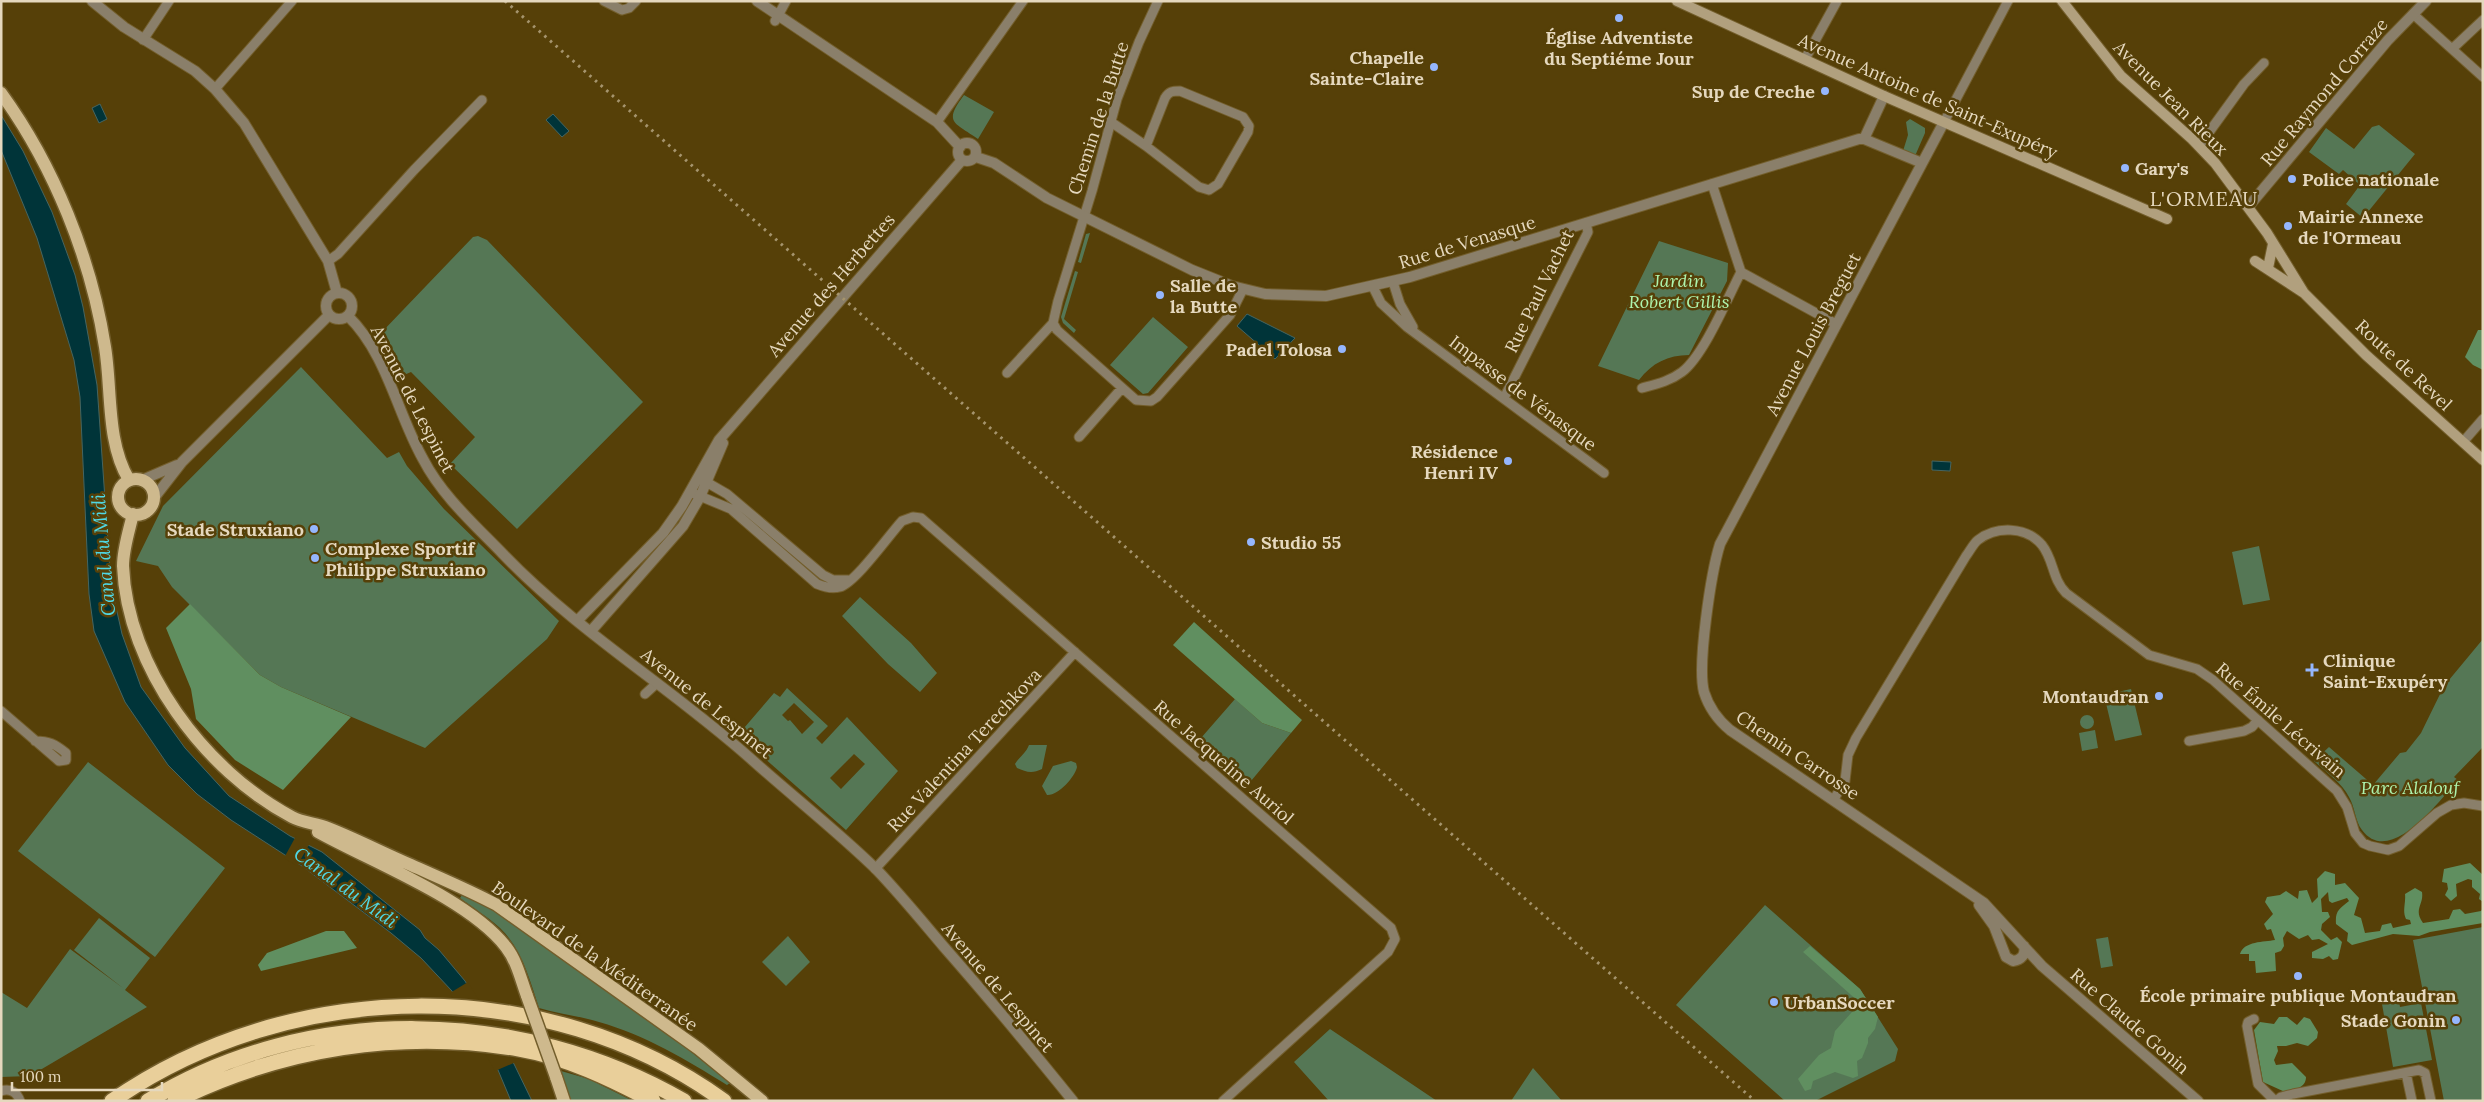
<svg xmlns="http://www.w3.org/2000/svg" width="2484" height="1102" font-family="Lora,serif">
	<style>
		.green { fill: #575; fill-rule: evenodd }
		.forest { fill: #608f60 }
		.water { fill: #003439; stroke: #456561 }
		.pier { fill: #564008 }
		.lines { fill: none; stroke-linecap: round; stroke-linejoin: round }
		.minor-casing { stroke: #735e2c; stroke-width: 11 }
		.tertiary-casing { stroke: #735e2c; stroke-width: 12 }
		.secondary-casing { stroke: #735e2c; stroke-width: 12 }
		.primary-casing { stroke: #735e2c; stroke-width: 15 }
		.motorway-casing { stroke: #735e2c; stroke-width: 18 }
		.minor { stroke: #8a7f6a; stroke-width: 9 }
		.tertiary { stroke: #8a7f6a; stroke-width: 10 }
		.secondary { stroke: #b1a07e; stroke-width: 10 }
		.primary { stroke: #ceb98d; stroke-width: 12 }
		.motorway { stroke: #e9cf9a; stroke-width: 15 }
		.rail { stroke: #a5946d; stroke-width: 3; stroke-dasharray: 2.5 5; stroke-linecap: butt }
		.primary-bridge-casing { stroke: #735e2c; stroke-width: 15; stroke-linecap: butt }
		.primary-bridge { stroke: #ceb98d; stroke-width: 12 }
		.poi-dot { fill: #95b6fd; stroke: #564008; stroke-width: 2 }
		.labels { text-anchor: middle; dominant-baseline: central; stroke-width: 5; stroke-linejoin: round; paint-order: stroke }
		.poi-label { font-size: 18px; font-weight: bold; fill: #e5d8be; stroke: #564008; text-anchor: start }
		.street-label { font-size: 18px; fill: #e5d8be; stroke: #564008 }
		.park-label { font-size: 18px; font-style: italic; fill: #aef4ae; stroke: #564008 }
		.water-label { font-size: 19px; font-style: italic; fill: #4fd7e4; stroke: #564008 }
		.quarter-label { font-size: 20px; letter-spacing: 1px; fill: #e5d8be; stroke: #564008 }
	</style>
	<rect width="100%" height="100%" fill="#564008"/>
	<path class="green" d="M964 95 994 112 978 139C954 122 943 123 964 95Z
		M1910 119 1925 128V133L1915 156 1903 151 1908 135 1906 122Z
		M2379 125 2415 154 2363 218 2346 204 2360 185 2343 170 2339 174 2309 152 2326 128 2354 149 2372 127Z
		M1090 233 1081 263 1078 262 1086 234Z
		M478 236 487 240 643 402 517 529 450 464 475 437 411 372 404 375 380 334 473 237Z
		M1659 241 1728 263 1727 281 1689 355C1668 355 1652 363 1639 380L1598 366Z
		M1075 271 1078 272 1064 319 1076 330 1074 333 1063 323 1061 317Z
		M1153 317 1188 347 1148 393 1143 394 1110 365Z
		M301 367 387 458 399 452 407 466 444 509 559 621 547 639 425 748 281 687 260 675 172 587 158 566 136 561 163 506Z
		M2259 546 2270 600 2243 605 2232 552Z
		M860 597 911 643 937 673 920 692 888 664 842 616Z
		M2483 639V747L2454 777 2458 780C2440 800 2390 868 2362 830 2355 821 2355 807 2349 797 2342 783 2326 772 2314 761L2329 747 2373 785 2400 753 2406 752 2421 733 2444 686Z
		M787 688 828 726 816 738 822 744 847 717 898 771 846 830 738 735 774 693 780 697ZM794 703 814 722 802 734 790 720 788 721 782 715ZM854 754 865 764 841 789 830 778Z
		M2131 689 2142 735 2115 741 2104 695Z
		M1235 699 1262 723 1291 733 1251 781 1201 738Z
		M2080 722a7 7 0 1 1 14 0a7 7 0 1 1-14 0Z
		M2095 730 2098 748 2082 751 2079 733Z
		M1029 745H1047L1042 769C1032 774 1026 772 1017 768L1015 764C1020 756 1026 753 1029 745Z
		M1071 761 1076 763 1077 767C1075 777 1058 796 1047 795L1042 786 1053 766Z
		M88 762 225 868 155 957 18 851Z
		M462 895 503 915 685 1047 730 1083 727 1085C687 1060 645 1035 599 1022 580 1016 559 1014 539 1008 530 981 522 949 500 928 488 917 473 908 460 898Z
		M1765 905 1860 989 1898 1049 1895 1061 1815 1101H1785L1676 1005Z
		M99 918 150 958 125 990 147 1007 30 1076 1 1077V992L27 1008 70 949 123 988 74 950Z
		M2483 927V1101H2444L2413 940Z
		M788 936 810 962 786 986 762 962Z
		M2108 937 2113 966 2101 968 2096 939Z
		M2399 1001 2400 1007 2421 1003 2432 1060 2393 1067 2382 1004Z
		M1330 1029 1437 1101H1329L1294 1062Z
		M1533 1068 1562 1101H1511Z
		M561 1071 589 1079 633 1101H571Z"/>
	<path class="forest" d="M2478 330H2483V370L2473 365 2465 357Z
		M190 604 260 675 281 687 351 717 283 790 235 760 196 719 191 689 166 628Z
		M1194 622 1302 720 1291 733 1262 723 1173 645Z
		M2470 863 2483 875V902L2479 899 2480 894 2472 887V880L2468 879 2456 884 2457 896 2451 901 2445 895 2448 889 2447 883 2442 882 2444 869Z
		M2325 871 2335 874V885L2345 883 2359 898 2354 915 2361 918 2365 933 2380 931 2382 925 2391 923 2393 928 2411 924 2410 920 2406 919C2402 911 2406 903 2405 894L2415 888 2422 892C2424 905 2413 909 2423 923L2449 919 2453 910 2460 909 2465 914 2481 911 2483 908V923L2430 932 2419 936 2393 934 2352 945 2347 941 2348 933 2336 924C2335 911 2339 909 2349 901L2347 898 2332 903 2329 901 2328 892 2321 899 2322 912H2328L2330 917 2322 924 2321 930 2331 940 2337 937 2342 942 2338 959 2333 960 2329 956 2323 959 2312 958V952L2328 944 2319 939 2312 940 2308 935 2299 939 2287 931 2283 938 2284 946 2281 951 2275 953 2276 971 2256 973 2255 961H2249V954H2240C2244 941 2264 942 2275 940L2271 929 2267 930 2264 924 2273 914 2265 902 2267 897 2280 895 2286 891 2298 899 2299 891 2307 890 2312 903 2318 897 2317 879Z
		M326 931H344L357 948 261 971 258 965 267 953Z
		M1810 946 1860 989 1878 1017 1875 1029 1868 1038V1043L1862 1058 1857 1061 1858 1076 1853 1078 1835 1072 1813 1081 1811 1089 1805 1091 1798 1079 1819 1055 1831 1048 1835 1031 1860 1003 1803 952Z
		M2279 1017H2287L2297 1025 2304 1017 2310 1019 2318 1032 2317 1038 2308 1046 2297 1043 2286 1046H2277L2278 1051 2274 1060 2276 1065 2292 1063 2306 1077C2306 1088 2294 1090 2285 1092L2263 1082 2254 1030 2260 1022 2274 1024Z"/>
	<path class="water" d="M100 104 107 119 99 123 92 108Z
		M553 114 569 131 562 137 546 120Z
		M1 115 23 151 52 212 75 275 83 307 97 385 111 585 122 634 141 687 185 748 229 796 290 836 322 852 420 930 425 938 439 950 465 981 514 1064 532 1101H511L498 1070 452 991 421 958 391 933 302 866 231 820 197 794 168 765 125 702 94 631 89 594 80 397 74 360 37 238 1 150Z
		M1247 314 1295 338 1275 359 1237 326Z
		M1932 461 1951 462 1950 471 1932 470Z"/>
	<path class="pier" d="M296 836 310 843 297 866 284 858Z
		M468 982 516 1062 495 1071 450 993Z"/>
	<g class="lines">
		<defs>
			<path id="minor" d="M604 1 622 10 629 8 636 1
				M1158 1 1139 42 1117 99 1092 191 1058 301 1053 323 1057 330 1136 400 1151 401 1157 397 1230 315 1243 289
				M2413 14 2483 77
				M775 21 786 1
				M143 40 169 1
				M2452 49 2483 20
				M1805 59 1837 1
				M215 89 292 1
				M937 122 1023 1
				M1111 122 1146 146 1199 187 1209 190 1218 184 1248 132 1249 126 1243 117 1180 91C1173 91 1169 91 1165 98L1146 146
				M1944 122 2008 1
				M2199 146 2244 84 2264 63
				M1712 184 1741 272 1836 324
				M328 261 338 254 414 170 482 100
				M1393 282 1400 304 1413 327
				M1373 287 1381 303 1407 327 1604 473
				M1007 373 1053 323
				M1642 388C1657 384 1670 381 1682 372 1704 355 1727 299 1741 272
				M1504 398 1588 232 1586 223
				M1079 437 1122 388
				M2463 442 2483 419
				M701 479 727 494 823 575 833 580H848
				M690 492 731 509 817 584C824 587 832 589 840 587 856 582 889 535 902 521L913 517 921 518 1391 928 1395 939 1388 952 1223 1101
				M645 694 657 683
				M1 711 59 761 66 760V753C55 744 49 741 35 741
				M2189 741 2244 731 2252 727 2258 720
				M1834 799 1845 781 1848 755 1856 738 1966 556C1970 551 1973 544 1978 540 1996 526 2026 526 2042 545 2054 560 2052 579 2066 593L2149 655 2197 669 2213 680 2337 791 2347 807 2355 833 2363 843 2370 846 2388 850 2399 846 2437 813 2451 805 2464 803 2483 806
				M875 869 1075 652
				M2254 1019 2248 1022 2247 1026 2258 1084 2275 1101
				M2406 1073 2412 1101
				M1 1091C10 1088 17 1092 20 1101
				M2276 1101 2281 1097 2293 1094 2419 1070 2425 1073 2431 1101"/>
			<path id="tertiary" d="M92 1 124 27 195 71 215 89 244 123 328 261 337 293
				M757 1 937 122 960 147
				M1944 122 1720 544C1711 573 1697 665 1704 692 1709 708 1718 720 1730 730L1984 903 2042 966 2198 1101
				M1864 139 1884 96
				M958 152a9 9 0 1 1 18 0a9 9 0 1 1-18 0Z
				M976 157 994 163 1047 198 1192 270 1232 286 1265 294 1326 296 1410 277 1859 139H1864L1922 163
				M2249 206 2388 40 2426 1
				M326 306a13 13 0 1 1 26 0a13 13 0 1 1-26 0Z
				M348 316C387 354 397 413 423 459 442 496 475 525 503 554 577 631 670 687 750 758 791 795 836 830 876 869 900 894 922 921 944 947 988 997 1031 1049 1073 1101
				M142 480 177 465
				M154 498 182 462 329 315
				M578 620 663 533 682 506 719 440 962 160
				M591 631 683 526 700 497 723 443
				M1979 905 1994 926 2006 957 2013 961C2021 960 2026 955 2024 946"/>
			<path id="secondary" d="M1677 1 1884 96 2167 219
				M2062 1 2121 76 2192 139 2215 163 2267 233 2304 293
				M2255 261 2304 293 2366 355 2483 460
				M2268 268 2273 244"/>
			<path id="primary" d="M1 93C54 166 91 258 105 347 112 389 106 442 129 480
				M118 497a18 18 0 1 1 36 0a18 18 0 1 1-36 0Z
				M133 514C129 531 123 549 123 566 127 667 205 771 292 817 303 823 316 823 328 828 356 839 383 853 411 865 440 878 469 890 497 905L699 1049 762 1101
				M318 832C372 862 469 899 506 947 517 961 521 980 527 996
				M556 1077 564 1101"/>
			<path id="motorway" d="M112 1101C290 977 546 972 724 1101
				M148 1101C310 1002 521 1007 684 1101
				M175 1101C282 1048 401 1029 519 1049 566 1057 611 1079 653 1101"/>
		</defs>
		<use href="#minor" class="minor-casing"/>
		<use href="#tertiary" class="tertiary-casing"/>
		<use href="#secondary" class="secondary-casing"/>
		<use href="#primary" class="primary-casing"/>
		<use href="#motorway" class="motorway-casing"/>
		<use href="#minor" class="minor"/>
		<use href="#tertiary" class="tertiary"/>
		<use href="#secondary" class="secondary"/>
		<use href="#primary" class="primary"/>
		<use href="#motorway" class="motorway"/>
		<path class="rail" d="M505 1 1755 1101"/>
		<defs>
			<path id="primary-bridge" d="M527 996 556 1077"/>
		</defs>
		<use href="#primary-bridge" class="primary-bridge-casing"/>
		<use href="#primary-bridge" class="primary-bridge"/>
	</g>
	<g class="poi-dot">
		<circle cx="1619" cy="18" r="5"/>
		<circle cx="1434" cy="67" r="5"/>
		<circle cx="1825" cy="91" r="5"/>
		<circle cx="2125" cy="168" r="5"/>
		<circle cx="2292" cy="179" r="5"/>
		<circle cx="2288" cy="226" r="5"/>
		<circle cx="1160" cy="295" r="5"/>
		<circle cx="1342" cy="349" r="5"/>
		<circle cx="1508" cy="461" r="5"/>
		<circle cx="314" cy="529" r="5"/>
		<circle cx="1251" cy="542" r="5"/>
		<circle cx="315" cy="558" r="5"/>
		<path d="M2309.5 662.5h5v5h5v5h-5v5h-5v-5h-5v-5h5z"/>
		<circle cx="2159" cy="696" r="5"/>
		<circle cx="2298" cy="976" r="5"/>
		<circle cx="1774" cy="1002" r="5"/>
		<circle cx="2456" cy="1020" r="5"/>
	</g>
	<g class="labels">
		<g class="poi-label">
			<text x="1619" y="37" text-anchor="middle">Église Adventiste<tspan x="1619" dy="21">du Septiéme Jour</tspan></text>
			<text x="1424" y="57" text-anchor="end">Chapelle<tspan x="1424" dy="21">Sainte-Claire</tspan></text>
			<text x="1815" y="91" text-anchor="end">Sup de Creche</text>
			<text x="2135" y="168">Gary's</text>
			<text x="2302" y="179">Police nationale</text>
			<text x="2298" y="216">Mairie Annexe<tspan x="2298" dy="21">de l'Ormeau</tspan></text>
			<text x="1170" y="285">Salle de<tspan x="1170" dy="21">la Butte</tspan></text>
			<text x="1332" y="349" text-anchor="end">Padel Tolosa</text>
			<text x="1498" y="451" text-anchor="end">Résidence<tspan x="1498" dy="21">Henri IV</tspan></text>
			<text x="304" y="529" text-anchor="end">Stade Struxiano</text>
			<text x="1261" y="542">Studio 55</text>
			<text x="325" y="548">Complexe Sportif<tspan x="325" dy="21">Philippe Struxiano</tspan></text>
			<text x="2323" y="660">Clinique<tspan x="2323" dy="21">Saint-Exupéry</tspan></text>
			<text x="2149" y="696" text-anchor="end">Montaudran</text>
			<text x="2298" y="995" text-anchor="middle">École primaire publique Montaudran</text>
			<text x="1784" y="1002">UrbanSoccer</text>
			<text x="2446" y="1020" text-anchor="end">Stade Gonin</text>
		</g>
		<g class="street-label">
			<text transform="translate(2324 92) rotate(-50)">Rue Raymond Corraze</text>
			<text transform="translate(1928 96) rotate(24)">Avenue Antoine de Saint-Exupéry</text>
			<text transform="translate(2171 98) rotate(45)">Avenue Jean Rieux</text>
			<text transform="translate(1098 118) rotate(-72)">Chemin de la Butte</text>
			<text transform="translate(1467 242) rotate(-17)">Rue de Venasque</text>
			<text transform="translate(831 285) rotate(-49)">Avenue des Herbettes</text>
			<text transform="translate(1539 291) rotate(-64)">Rue Paul Vachet</text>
			<text transform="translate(1813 334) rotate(-62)">Avenue Louis Breguet</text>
			<text transform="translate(2404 365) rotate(43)">Route de Revel</text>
			<text transform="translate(1523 393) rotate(37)">Impasse de Vénasque</text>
			<text transform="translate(413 399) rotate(63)">Avenue de Lespinet</text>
			<text transform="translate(707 703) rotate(39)">Avenue de Lespinet</text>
			<text transform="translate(2281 720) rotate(41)">Rue Émile Lécrivain</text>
			<text transform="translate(964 750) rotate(-47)">Rue Valentina Terechkova</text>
			<text transform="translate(1798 755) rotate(34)">Chemin Carrosse</text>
			<text transform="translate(1224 762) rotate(41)">Rue Jacqueline Auriol</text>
			<text transform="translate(595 956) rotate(35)">Boulevard de la Méditerranée</text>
			<text transform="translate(998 987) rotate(50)">Avenue de Lespinet</text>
			<text transform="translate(2130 1021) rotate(41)">Rue Claude Gonin</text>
		</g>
		<g class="park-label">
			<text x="1679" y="280">Jardin<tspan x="1679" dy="21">Robert Gillis</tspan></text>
			<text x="2410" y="787">Parc Alalouf</text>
		</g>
		<g class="water-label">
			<text transform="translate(103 555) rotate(-95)">Canal du Midi</text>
			<text transform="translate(346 887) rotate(36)">Canal du Midi</text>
		</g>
		<g class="quarter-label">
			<text x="2204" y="198">L'ORMEAU</text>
		</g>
	</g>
	<rect width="2484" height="1102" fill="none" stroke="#e5d8be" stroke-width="5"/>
	<path d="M12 1082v8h150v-8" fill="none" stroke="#e5d8be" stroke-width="2.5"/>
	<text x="20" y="1082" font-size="15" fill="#e5d8be" stroke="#564008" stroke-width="4" paint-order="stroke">100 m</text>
</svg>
